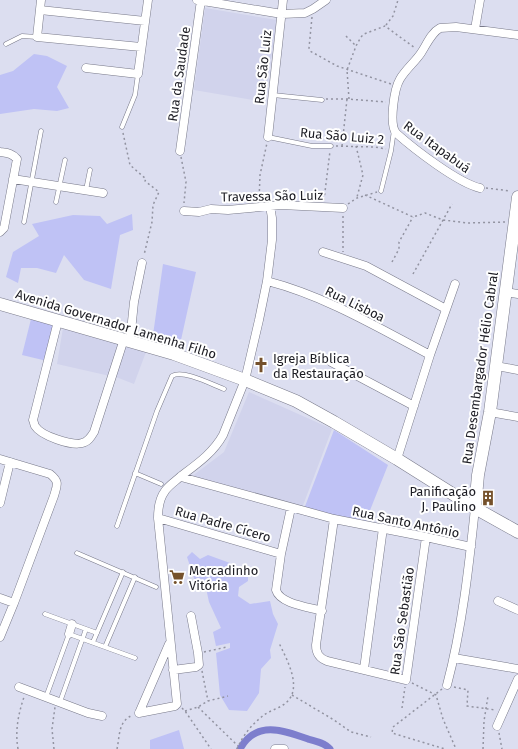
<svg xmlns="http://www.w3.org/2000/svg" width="518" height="749" font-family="'Fira Sans',sans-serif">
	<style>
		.built { fill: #d1d3ec }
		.green { fill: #bfc2f5 }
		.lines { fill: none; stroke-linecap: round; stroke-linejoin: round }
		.canal { stroke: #7d7ecd; stroke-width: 7 }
		.lane-casing { stroke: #787989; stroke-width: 5 }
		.street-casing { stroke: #787989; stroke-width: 9 }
		.secondary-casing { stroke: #787989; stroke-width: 13 }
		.path { stroke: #9293a1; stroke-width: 1.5; stroke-dasharray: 2 3; stroke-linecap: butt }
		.lane { stroke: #fff; stroke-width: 4 }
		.street { stroke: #fff; stroke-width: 8 }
		.secondary { stroke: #fff; stroke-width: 12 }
		.labels { text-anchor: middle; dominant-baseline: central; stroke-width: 4; stroke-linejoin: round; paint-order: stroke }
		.street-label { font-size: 13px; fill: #1d1d24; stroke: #fff }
		.poi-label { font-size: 13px; fill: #1d1d24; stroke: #fff; text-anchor: start }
	</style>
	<rect width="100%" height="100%" fill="#dcdef0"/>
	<path class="built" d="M205 8 277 20 265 102 194 90Z
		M63 328 120 344 110 376 57 364Z
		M125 344 146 352 134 384 116 377Z
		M249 392 332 429 302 508 191 477 224 452Z"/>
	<path class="green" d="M34 54 47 56 67 66 57 87 69 108 57 111 34 109 0 114V75L13 71Z
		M132 214 133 230 120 235 111 289 84 280 64 255 56 273 37 268H21L18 283 6 277 13 252 39 236 32 224 73 215 100 216 107 224Z
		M163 264 196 272 179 349 152 342Z
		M31 319 55 325 47 361 22 355Z
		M334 430 388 465 365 523 304 509Z
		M192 552 200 559 208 555 230 563 237 572 248 575V581L239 587 238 596 250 604 270 601 273 614 278 624 270 650 271 658 261 669 259 693 247 711 229 710 220 695 216 653 230 648V643L216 646 213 632 221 628 209 602 206 588 198 590 187 557Z
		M179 730 184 749H150V740Z"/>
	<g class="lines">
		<path class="canal" d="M240 749C256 720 283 730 308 739 316 741 325 743 330 749"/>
		<defs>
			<path id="lane" d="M6 44 22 36 37 37
				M273 95 322 100
				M122 127 135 95 138 74
				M268 137 312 146H331
				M86 190 90 170
				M381 191 391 151 394 130
				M56 202 65 160
				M24 222 41 131
				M135 473 161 484
				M117 526 157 411 172 376C183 369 213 385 224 389
				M77 553 156 587
				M45 614 97 633
				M93 642 123 572
				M105 647 135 577
				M46 697 69 634 135 658
				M60 702 86 629"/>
			<path id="street" d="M41 0 37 37 141 47
				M197 0 282 14 305 13 313 9 326 0
				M40 10 145 21
				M475 29 480 0
				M86 68 138 74 148 0
				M268 137 283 0
				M180 151 201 0
				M0 152C7 153 12 153 17 159L4 228 0 232
				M13 179 103 193
				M480 188C458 183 414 149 396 133 389 124 394 89 400 79 406 69 415 62 421 53 427 44 431 33 440 28L456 27 518 35
				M184 211 199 212 211 209 228 210 281 205 343 208
				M323 252 366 266 446 309
				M267 281C325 296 377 327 430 355
				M506 292 518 294
				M58 321 33 420C34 421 34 425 35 426 41 436 72 446 82 443 88 442 91 437 94 432L124 339
				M130 341 134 302 142 263
				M331 362 414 406
				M496 366 518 370
				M490 412 518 417
				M0 459 50 474C60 482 57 485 54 496L14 603 0 637
				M397 459 430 355 455 284
				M181 477 334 519 426 537 471 547
				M0 503 10 462
				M291 508 281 554 276 590C280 604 309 607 322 611
				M158 518 281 554
				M334 519 316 645C316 653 319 658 327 661L406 680 426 537
				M0 598 14 603
				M498 601 518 610
				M69 634 72 624
				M454 658 518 669
				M364 669 383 528
				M173 670 196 667 199 665 198 653 191 616
				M447 685C462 629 469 566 475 508
				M19 687 88 713 102 716
				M139 713 175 706 177 704 158 518C158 509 159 499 165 491 169 485 176 481 181 476 197 464 213 453 223 435L245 380 259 320 267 281 272 240V218L270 206
				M139 713 169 644
				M497 726 518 679
				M275 749H284"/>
			<path id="secondary" d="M0 304 174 354 245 380 296 401 334 422 397 459 475 508 518 532
				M475 508 478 475 490 412 518 197"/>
		</defs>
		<use href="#lane" class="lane-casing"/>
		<use href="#street" class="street-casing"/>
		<use href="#secondary" class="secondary-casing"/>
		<path class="path" d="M312 17 309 48 310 51 337 66 391 84
			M386 25 393 16 398 0
			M346 36 356 46
			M326 99H347L386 102
			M349 99 347 70 356 46 361 37 364 34 385 26 415 48
			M123 133 130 165 146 179 145 181 159 192 153 205 152 222 144 255
			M336 146 375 147 386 149
			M342 146 347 99
			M356 146 363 175 357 197
			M181 157 186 182 184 203
			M486 188 510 191
			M365 195 413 217 425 213 443 220 468 223 505 222
			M324 200 330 151
			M259 201 260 175 267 143
			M348 204 357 198 377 192
			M343 216V252
			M392 262 399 249V242L413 217
			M413 274 452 204
			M204 652 227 647
			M202 671 208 701
			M412 683 436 695 443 719 456 749
			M454 687 468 690 467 706 496 710
			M442 689 393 727 392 733 445 749
			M292 695 334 720 351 732 371 737
			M198 707 238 746
			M182 708 185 711 211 749
			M402 708 405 687
			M185 711 198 707 208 701 228 696
			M499 733 502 749
			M18 749C15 731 18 715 24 697
			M54 749 52 729 55 707
			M117 749C120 735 118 721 133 715
			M237 749C243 735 252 724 264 715 269 711 277 709 283 705 305 691 287 660 279 643
			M483 749 484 721 488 696"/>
		<use href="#lane" class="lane"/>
		<use href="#street" class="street"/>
		<use href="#secondary" class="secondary"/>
	</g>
	<defs>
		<symbol id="church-bare" viewBox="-9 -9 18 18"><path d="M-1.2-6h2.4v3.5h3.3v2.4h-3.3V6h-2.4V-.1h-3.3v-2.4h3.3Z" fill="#75512b" stroke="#fff" stroke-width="2.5" paint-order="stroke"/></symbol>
		<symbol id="building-bare" viewBox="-9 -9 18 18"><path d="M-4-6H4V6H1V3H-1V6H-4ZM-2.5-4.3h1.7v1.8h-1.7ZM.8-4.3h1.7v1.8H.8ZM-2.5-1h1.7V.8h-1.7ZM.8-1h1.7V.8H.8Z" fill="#75512b" stroke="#fff" stroke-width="2.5" paint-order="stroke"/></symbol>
		<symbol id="supermarket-bare" viewBox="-9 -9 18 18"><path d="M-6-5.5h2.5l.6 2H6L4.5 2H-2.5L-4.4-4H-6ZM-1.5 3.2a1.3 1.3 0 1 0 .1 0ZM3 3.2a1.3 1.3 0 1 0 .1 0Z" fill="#75512b" stroke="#fff" stroke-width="2.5" paint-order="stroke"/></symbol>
	</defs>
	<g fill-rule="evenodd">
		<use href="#church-bare" x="250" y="354" width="22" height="22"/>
		<use href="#building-bare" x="477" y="487" width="22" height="22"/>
		<use href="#supermarket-bare" x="166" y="566" width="22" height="22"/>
	</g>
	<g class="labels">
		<g class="street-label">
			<text transform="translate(263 67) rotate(-84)">Rua São Luiz</text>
			<text transform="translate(179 74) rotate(-82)">Rua da Saudade</text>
			<text transform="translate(342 136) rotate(5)">Rua São Luiz 2</text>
			<text transform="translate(437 147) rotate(36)">Rua Itapabuá</text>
			<text transform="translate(272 196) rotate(-1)">Travessa São Luiz</text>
			<text transform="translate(355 304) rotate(26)">Rua Lisboa</text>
			<text transform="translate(116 324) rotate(17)">Avenida Governador Lamenha Filho</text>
			<text transform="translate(480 368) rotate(-82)">Rua Desembargador Hélio Cabral</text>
			<text transform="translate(406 522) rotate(12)">Rua Santo Antônio</text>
			<text transform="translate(223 524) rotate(16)">Rua Padre Cícero</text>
			<text transform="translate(402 621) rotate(-82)">Rua São Sebastião</text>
		</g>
		<g class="poi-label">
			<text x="273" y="358">Igreja Bíblica<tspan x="273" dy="15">da Restauração</tspan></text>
			<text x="476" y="491" text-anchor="end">Panificação<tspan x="476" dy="15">J. Paulino</tspan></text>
			<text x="189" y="570">Mercadinho<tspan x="189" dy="15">Vitória</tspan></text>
		</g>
	</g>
</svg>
